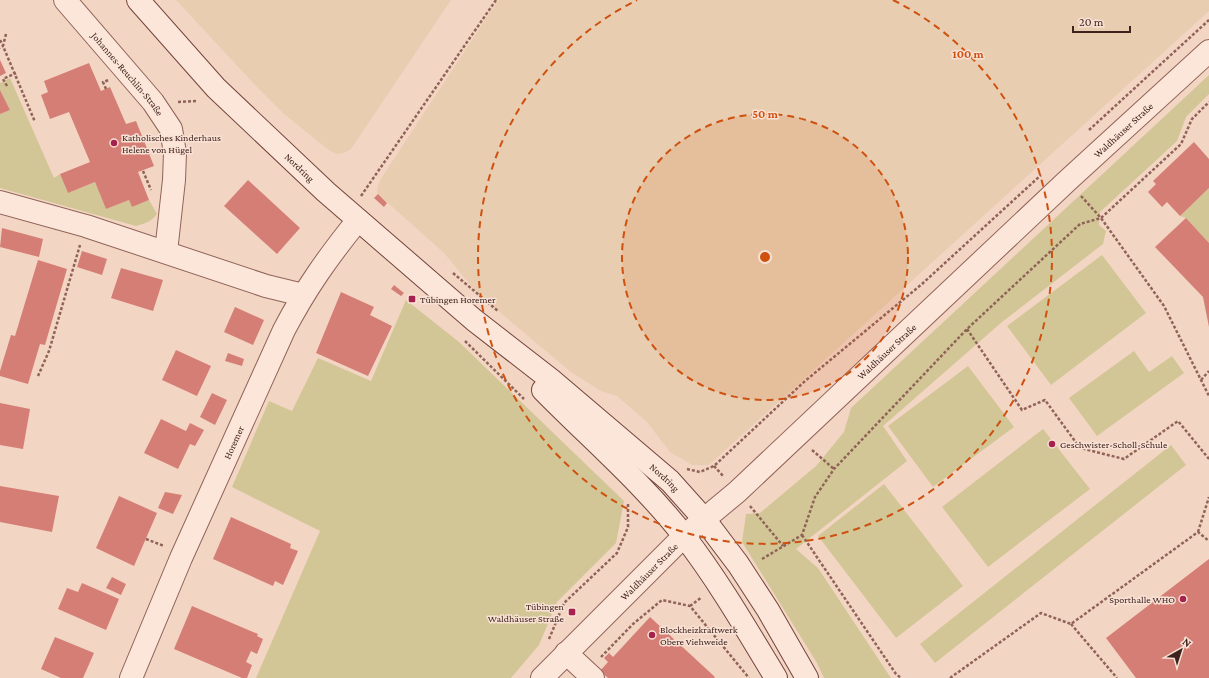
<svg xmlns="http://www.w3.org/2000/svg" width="1209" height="678" font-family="'Crimson Pro',serif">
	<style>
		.farmland { fill: #e9cdb0 }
		.green { fill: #d2c696 }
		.building { fill: #d57e76 }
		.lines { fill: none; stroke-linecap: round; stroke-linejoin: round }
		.street-casing { stroke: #906358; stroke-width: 24 }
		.secondary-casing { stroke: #72443b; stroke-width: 24 }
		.path { stroke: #906358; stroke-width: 2.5; stroke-dasharray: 3 2; stroke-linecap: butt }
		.street { stroke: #fce6d9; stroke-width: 22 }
		.secondary { stroke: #fce6d9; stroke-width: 22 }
		.ring { fill: none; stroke: #ce510f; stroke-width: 2; stroke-dasharray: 7 5 }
		.poi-dot { fill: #a5214e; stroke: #f9e2d5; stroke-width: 1.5 }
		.labels { text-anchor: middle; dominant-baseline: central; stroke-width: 3; stroke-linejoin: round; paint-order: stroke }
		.street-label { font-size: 10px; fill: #3e231d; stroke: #f9e2d5 }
		.poi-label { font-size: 10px; fill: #3e231d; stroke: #f9e2d5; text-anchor: start }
		.centre { fill: #ce510f; stroke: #f9e2d5; stroke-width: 2 }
		.ring-label { font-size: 12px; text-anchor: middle; font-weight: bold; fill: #ce510f; stroke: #f9e2d5; stroke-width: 3; stroke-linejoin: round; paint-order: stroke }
	</style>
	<rect width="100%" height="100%" fill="#f3d5c4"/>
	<path class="farmland" d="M176 0H451L351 149 344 153 337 154 330 151 284 114 257 87Z
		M498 0H1209V11L709 465H692L670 452 647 422 617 396 601 391 571 372 478 294 445 254 377 193 378 185 382 177Z"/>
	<path class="green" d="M1209 75V94L1186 117 1177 141 1100 212 1099 225 1106 231 1103 244 1002 322 883 426 907 461 796 549 818 568 891 678H824L817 663 742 542 746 514 760 513 816 466 844 432 851 408Z
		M10 78 54 178 60 174 68 193 95 182 106 209 129 200 132 207 149 200 157 214C151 222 146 223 136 226L0 188V114L10 110 0 90V83Z
		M1209 188V243L1186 218 1180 216Z
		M1102 255 1146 313 1051 385 1007 326Z
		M406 300 459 342 624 501 616 543 557 602 539 645 511 678H256L320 531 232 487 269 401 292 411 318 358 371 381Z
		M1134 351 1149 372 1172 356 1184 373 1097 436 1069 398Z
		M968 366 1014 427 933 487 888 426Z
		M1043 429 1090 489 988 567 942 507Z
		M1171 445 1186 465 935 663 920 644Z
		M884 484 963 586 896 638 818 536Z"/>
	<path class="building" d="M0 60 6 73 0 76Z
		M89 63 101 91 110 87 126 124 136 121 154 166 138 172 149 200 132 207 129 200 106 209 95 182 68 193 60 174 90 162 69 112 50 119 41 95 48 92 44 81Z
		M0 90 10 110 0 114Z
		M1194 142 1209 159V188L1180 216 1167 202 1162 207 1148 192 1156 184 1153 181Z
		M248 180 300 228 277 254 224 206Z
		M378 194 387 203 384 207 374 198Z
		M1186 218 1209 243V327L1203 297 1155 247Z
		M2 228 43 239 39 257 0 247Z
		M82 251 107 259 102 275 77 267Z
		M38 260 67 269 45 345 40 344 28 384 0 376V371L11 335 15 336Z
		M121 268 163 280 153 311 111 298Z
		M394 285 404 293 401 296 391 289Z
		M341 292 374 307 370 315 392 326 368 376 316 353Z
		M235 307 264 320 253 345 224 332Z
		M176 350 211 366 197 396 162 380Z
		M228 353 244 359 242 366 225 361Z
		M212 393 227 400 215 425 200 417Z
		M0 403 30 409 23 449 0 445Z
		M161 419 186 431 190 423 204 430 195 446 190 444 178 469 144 453Z
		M0 486 59 496 52 532 0 522Z
		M165 492 182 495 173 514 158 508Z
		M119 496 157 513 134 566 96 548Z
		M231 517 291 544 290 548 298 551 283 585 275 581 273 586 213 559Z
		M1209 559V678H1136L1106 638Z
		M112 577 126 584 121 595 106 588Z
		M82 583 119 599 106 630 58 609 67 588 78 592Z
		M192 606 258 634 257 636 263 639 257 654 251 651 246 662 252 665 247 678H242L174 649Z
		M650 617 715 677 714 678H608L600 671 608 662 604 658 609 653 613 657Z
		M55 637 94 653 83 678H61L41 669Z"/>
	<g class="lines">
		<defs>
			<g id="street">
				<path id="s1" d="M65 0 153 102 171 129 175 153 174 180 166 252"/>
				<path d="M0 202 86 226 266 286 303 295"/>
				<path d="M566 653 593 678"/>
				<path id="s2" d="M131 678 181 558 284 330C306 288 328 257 358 220"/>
				<path id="s3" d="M542 678 684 536 737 492 1067 181 1209 51"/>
			</g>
			<g id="secondary">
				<path id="s4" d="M138 0 216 88 326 192 474 320 550 379 670 481 704 519 738 564 768 610 807 678"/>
				<path d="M543 390C590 438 642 482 684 536 718 580 747 630 776 678"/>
			</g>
		</defs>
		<use href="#street" class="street-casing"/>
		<use href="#secondary" class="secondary-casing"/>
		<path class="path" d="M6 34 3 46 35 122
			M0 40 3 46 0 48
			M7 86 3 79 16 73
			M106 89 103 82 109 80
			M178 102 198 101
			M1089 130 1209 20
			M143 171 151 190
			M361 196 496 0
			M1081 196 1101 218 1164 306 1209 396
			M453 273 498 311
			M967 329 1022 410 1045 400 1080 448 1124 459 1178 421 1209 459
			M465 341 524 399
			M38 376 49 351 80 245
			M1201 380 1209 371
			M812 450 834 469
			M714 466 724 477
			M687 469 700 472 714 466 805 381 922 284 1041 175
			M750 506 783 546
			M1198 532 1209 497
			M802 535 896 674 901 678
			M146 539 164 546
			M762 559 802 535 815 497 834 469 967 329 1080 224 1101 218 1181 144 1192 119 1209 102
			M690 606 702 597
			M1071 624 1117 678
			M549 639 564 603 617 553 628 527V502
			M601 657 633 624 662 600 690 606 749 678
			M950 678 1041 613 1071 624 1198 532 1209 541"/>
		<use href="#street" class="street"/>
		<use href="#secondary" class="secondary"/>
	</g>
	<circle cx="765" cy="257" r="143" fill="#ce510f" fill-opacity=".12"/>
	<g class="ring">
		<circle cx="765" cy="257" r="143"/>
		<path d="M893 0A287 287 0 1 1 637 0"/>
	</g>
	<g class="poi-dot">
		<circle cx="114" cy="143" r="4"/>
		<rect x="408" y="295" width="8" height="8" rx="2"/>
		<circle cx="1052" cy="444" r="4"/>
		<circle cx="1183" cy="599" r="4"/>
		<rect x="568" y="608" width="8" height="8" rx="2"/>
		<circle cx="652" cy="635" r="4"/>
	</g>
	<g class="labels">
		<g class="street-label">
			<text stroke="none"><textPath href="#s1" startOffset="97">Johannes-Reuchlin-Straße</textPath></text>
			<text stroke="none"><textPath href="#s3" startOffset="799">Waldhäuser Straße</textPath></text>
			<text stroke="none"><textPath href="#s4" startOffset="233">Nordring</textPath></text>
			<text stroke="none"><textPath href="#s3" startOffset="475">Waldhäuser Straße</textPath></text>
			<text stroke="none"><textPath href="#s2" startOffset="257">Horemer</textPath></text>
			<text stroke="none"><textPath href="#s4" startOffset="712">Nordring</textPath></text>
			<text stroke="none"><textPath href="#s3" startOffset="151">Waldhäuser Straße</textPath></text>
		</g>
		<g class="poi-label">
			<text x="122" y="137">Katholisches Kinderhaus<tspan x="122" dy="12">Helene von Hügel</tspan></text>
			<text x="420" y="299">Tübingen Horemer</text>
			<text x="1060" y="444">Geschwister-Scholl-Schule</text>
			<text x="1175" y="599" text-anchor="end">Sporthalle WHO</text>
			<text x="564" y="606" text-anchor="end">Tübingen<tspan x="564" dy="12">Waldhäuser Straße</tspan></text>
			<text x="660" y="629">Blockheizkraftwerk<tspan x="660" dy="12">Obere Viehweide</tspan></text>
		</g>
	</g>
	<circle cx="765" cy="257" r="6" class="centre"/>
	<g class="ring-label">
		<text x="968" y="58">100 m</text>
		<text x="765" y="118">50 m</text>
	</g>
	<g transform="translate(1181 650) rotate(39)" stroke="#f9e2d5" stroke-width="3" paint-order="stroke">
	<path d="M0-3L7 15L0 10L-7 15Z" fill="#3e231d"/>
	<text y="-6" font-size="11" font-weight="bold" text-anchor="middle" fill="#3e231d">N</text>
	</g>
	<path d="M1073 26v6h57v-6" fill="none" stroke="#3e231d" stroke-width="2"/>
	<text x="1079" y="26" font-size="12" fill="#3e231d" stroke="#f9e2d5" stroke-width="3" paint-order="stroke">20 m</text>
</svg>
